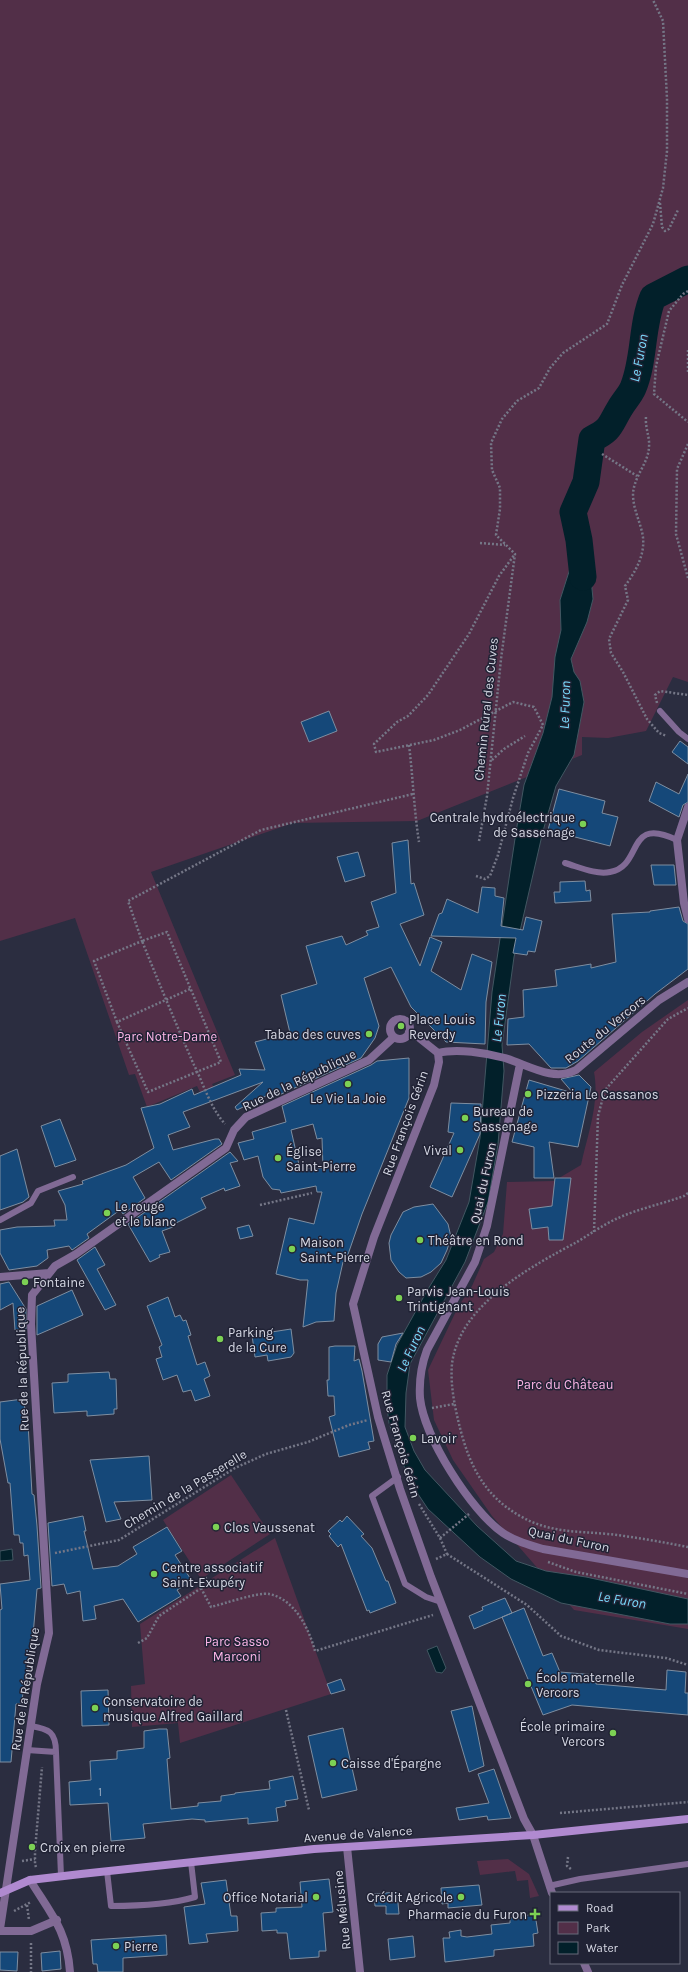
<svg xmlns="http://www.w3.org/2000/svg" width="688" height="1972" font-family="Karla,sans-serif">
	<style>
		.green { fill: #522f48 }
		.water { fill: #02202a; stroke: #425762 }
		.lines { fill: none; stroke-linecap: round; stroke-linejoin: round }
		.river { stroke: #02202a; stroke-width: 27 }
		.building { fill: #154879; stroke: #7e8ea1; fill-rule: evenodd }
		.path { stroke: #757787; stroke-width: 2.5; stroke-dasharray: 2 2; stroke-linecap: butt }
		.service { stroke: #816a95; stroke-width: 6 }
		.minor { stroke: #816a95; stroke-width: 8 }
		.tertiary { stroke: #816a95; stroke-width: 8 }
		.secondary { stroke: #b08ad0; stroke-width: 8 }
		.poi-dot { fill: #7cd154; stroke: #212335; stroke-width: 1.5 }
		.labels { text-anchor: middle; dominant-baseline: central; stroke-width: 3; stroke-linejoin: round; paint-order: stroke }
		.number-label { font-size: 11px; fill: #a6b4c9 }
		.street-label { font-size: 13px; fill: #d6d8e4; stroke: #212335 }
		.poi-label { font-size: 13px; fill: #d6d8e4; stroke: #212335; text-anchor: start }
		.park-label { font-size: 13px; fill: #fdb6e8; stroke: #212335 }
		.water-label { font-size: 14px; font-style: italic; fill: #79dbfd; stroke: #212335 }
	</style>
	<rect width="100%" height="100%" fill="#2b2d40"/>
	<path class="green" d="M0 0H688V682L673 677 646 731 608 738 582 737V755L417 821 293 823 151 872 235 1075 212 1084 215 1090 202 1096 197 1086 147 1107 135 1074 129 1075 75 918 0 941Z
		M688 1000V1629L574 1610 492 1516 453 1460 434 1420 428 1370 458 1307 472 1286 484 1259 494 1252 503 1234 507 1182 554 1181 581 1165C587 1136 600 1103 594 1072L642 1032Z
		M231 1475 270 1534 201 1579 163 1520Z
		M275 1538 331 1694 180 1743 178 1723 132 1727 131 1686 145 1684 140 1624Z
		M508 1859 529 1874 539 1896 530 1898 528 1880 517 1881 515 1871 480 1875 477 1861Z"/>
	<path class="water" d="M579 540 590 568 593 599 587 622 571 659 574 672 580 681 584 702 574 755 556 786 543 831 514 957 502 1045 504 1071 498 1144 488 1202 465 1262 410 1364 406 1393 405 1427 414 1451 425 1470 477 1526 516 1561 546 1571 586 1577 688 1599V1624H670L561 1603 511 1579 480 1557 428 1509 416 1491 402 1462 389 1423 387 1407V1375L397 1345 428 1289 446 1260 469 1202 480 1138 492 992 516 832 524 785 543 733 552 697 555 657 561 630 560 600Z
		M12 1549 13 1560 0 1561V1551Z
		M437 1646 446 1668 442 1673 436 1672 427 1650Z"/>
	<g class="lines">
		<path class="river" d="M583 577 579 540 573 512 586 482 592 439C612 429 609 426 620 408 624 401 630 395 633 388 645 359 641 326 653 297L688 279"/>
	</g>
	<path class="building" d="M329 711 337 731 309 742 301 722Z
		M680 741 688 747V764L672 752Z
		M688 774V802L683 805 679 817 649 801 656 782 679 794Z
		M559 789 605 801 602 813 618 817 610 846 548 830Z
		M408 840 411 884 414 883 424 915 400 924 420 966 430 937 442 942 431 971 461 990 472 954 492 962 486 1002 485 1044 446 1042 411 1007 391 967 364 978 379 1026 375 1038 361 1058 279 1095V1093L273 1095 272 1093 237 1110 235 1107 263 1082 183 1112 190 1127 168 1135 173 1150 215 1139H219L222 1144 171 1180 159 1162 133 1177 145 1198 123 1214 120 1210 87 1234 89 1238 72 1250 69 1246 47 1250 48 1258 37 1266 9 1270 0 1253V1230L17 1227 55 1226 54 1220H67L65 1205 58 1191 83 1184 82 1181 126 1165 154 1148 141 1108 160 1104 192 1089 194 1095 241 1075 239 1069 265 1070 255 1042 290 1033 281 995 317 984 306 946 342 936 346 945 368 935 366 931 379 927 371 902 396 893 392 843Z
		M358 852 365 876 345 882 337 857Z
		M651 865H674L676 885H654Z
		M585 881 586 891 590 890 591 901 555 903 554 892H560V882Z
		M482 887 495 888V896L504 898 501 926 523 930 526 917 542 921 535 952 528 951 527 955 513 953 516 938 431 936 439 914 442 913 447 899 478 913Z
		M679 907 683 921 688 924V969L655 994 578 1061 566 1068H551L529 1044 507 1045 508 1019 524 1017 523 990 557 986 555 970 591 964V968L616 962 612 914 650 912V911Z
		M409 1058V1098L362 1214 345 1263 343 1262 336 1293 334 1321 316 1322 303 1327 308 1280H300L276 1274 289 1218 314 1224 322 1192H317L316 1186 281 1193 280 1190 272 1189 263 1177 258 1156 244 1160 238 1143 254 1139 252 1132 286 1122 282 1106 371 1065 377 1061ZM313 1124 317 1139 322 1138 323 1168 300 1169 291 1130Z
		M579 1075 591 1087 578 1147 549 1142 554 1178H534V1147L512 1142 529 1080 573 1093 561 1079Z
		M451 1103 481 1104 480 1134 452 1197 430 1187 454 1133 448 1132Z
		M60 1119 76 1160 55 1167 41 1126Z
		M17 1149 29 1197 23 1202 0 1210V1156Z
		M230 1152 238 1161 230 1163 240 1186 225 1191 224 1188 201 1198 206 1208 172 1225 173 1227 162 1231 170 1252 159 1255 160 1257 150 1262 128 1224Z
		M555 1178H571L563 1240H549L548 1227 532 1229 529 1209 552 1206Z
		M433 1204 448 1224 451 1237 447 1250 441 1263 431 1272 421 1277 406 1278 399 1272 391 1260 389 1243 391 1235 403 1212 414 1207Z
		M249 1225 253 1236 240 1239 237 1228Z
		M95 1247 105 1265 97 1269 116 1305 105 1310 77 1260Z
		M9 1282 26 1309V1329L15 1330 13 1303 0 1310V1284Z
		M72 1290 83 1315 37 1335V1306Z
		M168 1297 175 1317 180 1315 183 1321 186 1320 191 1335 188 1336 197 1365 205 1362 210 1376 204 1379 210 1396 195 1401 191 1390 183 1392 177 1375 163 1380 156 1359 162 1357 159 1347 162 1345 147 1306Z
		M291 1329 294 1353 291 1357 268 1361 267 1355 255 1357 252 1335Z
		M403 1333 396 1344 391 1362 378 1360V1344L382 1337Z
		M335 1346H355L354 1361 359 1359 362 1371 374 1441 368 1442 370 1449 339 1457 329 1417 335 1415 334 1396H328L327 1380H329V1347Z
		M109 1372 110 1379H116L117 1409H114V1414L87 1416V1411L54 1413 52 1383 68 1382V1374Z
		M23 1399 28 1423 32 1494 34 1495 37 1526 41 1588 37 1589 32 1647 21 1704H16L11 1762H0V1610L2 1609 0 1584 30 1580 28 1555 24 1556 23 1543H20L19 1535H14L10 1483H8L0 1439V1402Z
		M149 1456 152 1500 114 1502 121 1519 106 1522 90 1460Z
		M83 1516 86 1531H84L93 1569 118 1566 137 1554 133 1547 167 1527 182 1551 175 1555 192 1581 177 1590 181 1596 138 1622 123 1599 94 1606 96 1619 83 1621 80 1591 67 1594 64 1584 52 1586 48 1523Z
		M347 1516 364 1534 361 1536 372 1548 386 1581H388L396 1603 370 1613 369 1610 367 1611 341 1544 338 1547 329 1536 331 1534 328 1531 340 1520 342 1522Z
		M505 1598 512 1613 474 1629 469 1616 483 1610 482 1607Z
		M524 1608 543 1656 552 1653 560 1672 596 1675V1684L666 1690 667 1670 686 1672 685 1693H688V1715L572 1705 543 1715 502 1617Z
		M341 1679 345 1690 331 1694 327 1684Z
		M108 1690 109 1725 82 1726 81 1691Z
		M472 1706 484 1766 469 1772 451 1711Z
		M343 1728 357 1790 322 1798 308 1736Z
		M159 1729H167L170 1758 167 1759 171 1809 198 1806V1803L221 1801V1796L235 1794V1793L270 1789 269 1781 293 1776 298 1799 285 1801 286 1806 276 1808 278 1821 248 1824V1818L205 1822V1820L192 1819 143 1824 145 1838 111 1841 108 1803 70 1805 69 1782 91 1780 90 1761 117 1759V1751L144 1748V1731Z
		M494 1769 511 1818 488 1820 487 1816 459 1820 456 1808 489 1803 478 1774Z
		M329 1879 333 1912 323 1913 326 1951H319V1957L290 1959 287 1933H277V1930L262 1931 261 1913 276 1912V1908L302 1907 300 1882Z
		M226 1880 231 1916H237L238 1931 206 1934 208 1942 189 1944 184 1907 205 1904 201 1883Z
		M479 1885 482 1905 448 1908V1903L442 1904 441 1888Z
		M397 1892 399 1914H386V1906H375L374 1894Z
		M535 1914 538 1933 533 1934 534 1946 494 1950V1956L445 1962 443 1938H450L449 1932 461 1930V1936L467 1937 492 1934 491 1925 510 1923V1918Z
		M166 1935 167 1955 123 1958V1972H98L97 1964H93L91 1940Z
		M413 1936 415 1957 390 1960 388 1939Z
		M60 1951 61 1969 42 1971 41 1953Z
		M0 1952H18L17 1971 0 1970Z"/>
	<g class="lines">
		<path class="path" d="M660 203 662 227 665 231 669 229 678 210
			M688 291 683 294 669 311 656 366 654 394 688 422
			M688 350V374
			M646 417C645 428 650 437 649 447 648 464 634 476 633 494 633 508 639 519 642 532 647 552 636 571 625 586L628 600 609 639 611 653 623 672 647 719 659 733 667 736
			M688 444 677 469 676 534 688 578
			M602 454 637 476
			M480 543 505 545
			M657 703 655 695 660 691 688 695
			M409 745C413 778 414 810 419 842
			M492 760 504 749 525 736
			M479 841 487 796 501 659 515 554 496 535 500 509V488L492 470 491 443 502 419 517 401 539 388 550 368 563 353 607 324 622 285 653 224 663 188 667 151V99L663 21 653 0
			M476 876 485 879 490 876 498 855 513 798 528 753 543 725 534 707 513 702 460 730 434 740 376 752 374 744 397 722 408 716 428 695 469 634 499 576 515 554
			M190 989 117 1022 148 1092 221 1062 167 932 142 941C159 983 176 1024 194 1065 204 1085 210 1107 225 1124
			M117 1022 94 961 142 941 128 901 261 830 413 794
			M688 1193 684 1196C662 1204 637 1209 616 1219 603 1225 590 1234 577 1242 530 1267 459 1305 452 1364 450 1385 455 1408 460 1428 470 1467 485 1496 520 1516 550 1533 576 1531 608 1534 635 1537 662 1542 688 1547
			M260 1205 312 1193
			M594 1232 598 1116 605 1090 668 1019 688 1008
			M432 1408 454 1404
			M419 1504 440 1538 469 1514
			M440 1538 447 1554
			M55 1553 119 1540 235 1468 266 1454 308 1442 349 1425 368 1420
			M436 1559 447 1554 527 1605 561 1636 599 1650 666 1658 688 1665
			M548 1562 576 1572 688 1594
			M201 1588 211 1607C223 1604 258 1592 269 1594 295 1599 309 1629 315 1651L433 1615
			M138 1643 147 1638 159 1616 209 1583 205 1577
			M286 1710 309 1810
			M560 1813 688 1802
			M568 1857 567 1866 572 1870
			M22 1861 35 1859
			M36 1867 35 1864V1851L42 1767
			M27 1905 29 1920
			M14 1911 31 1902
			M31 1943V1972"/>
		<path class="service" d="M660 711 679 732 688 739
			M565 863C579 867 596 875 610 872 644 866 625 815 677 840
			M0 1220 31 1203 38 1191 73 1177
			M398 1477 372 1496 405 1584 426 1597 441 1602
			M27 1750 56 1752C56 1732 49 1729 31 1726
			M56 1752 61 1876
			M107 1871 111 1906C139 1906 168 1905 195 1897L191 1862
			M549 1886 580 1879 688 1864"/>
		<path class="minor" d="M688 807 677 840 684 903 688 919
			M390 1029a10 10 0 1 1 20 0a10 10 0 1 1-20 0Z
			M409 1032 418 1037 438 1053
			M438 1053 439 1062 434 1085 374 1237 353 1304 378 1417 400 1489 431 1577 491 1733 524 1819 533 1835
			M438 1053C457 1048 486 1053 505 1058 528 1065 553 1082 576 1070L659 1000 688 982
			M520 1064 487 1226 475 1262 427 1350C421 1366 419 1382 420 1398 424 1437 471 1511 503 1533 515 1541 529 1545 543 1549L688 1574
			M0 1277 49 1273
			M347 1847 360 1972
			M30 1880C51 1914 67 1930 70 1972
			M0 1929 37 1684 49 1633 31 1324 32 1295 55 1266 76 1254 226 1148 234 1130 246 1117 369 1060 394 1037
			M0 1931H31L57 1920"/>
		<path class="tertiary" d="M533 1835 552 1893
			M584 1963 588 1972"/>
		<path class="secondary" d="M0 1893 30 1880 81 1874 314 1849 533 1835 688 1819"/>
	</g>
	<g class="poi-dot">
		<circle cx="583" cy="824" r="4"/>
		<circle cx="401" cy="1026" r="4"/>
		<circle cx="369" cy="1034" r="4"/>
		<circle cx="348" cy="1084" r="4"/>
		<circle cx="528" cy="1094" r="4"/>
		<circle cx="465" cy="1118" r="4"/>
		<circle cx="460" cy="1150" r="4"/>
		<circle cx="278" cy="1158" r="4"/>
		<circle cx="107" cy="1213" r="4"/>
		<circle cx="420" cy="1240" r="4"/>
		<circle cx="292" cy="1249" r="4"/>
		<circle cx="25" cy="1282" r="4"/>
		<circle cx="399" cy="1298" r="4"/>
		<circle cx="220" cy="1339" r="4"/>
		<circle cx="413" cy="1438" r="4"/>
		<circle cx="216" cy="1527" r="4"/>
		<circle cx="154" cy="1574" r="4"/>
		<circle cx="528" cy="1684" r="4"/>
		<circle cx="95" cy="1708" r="4"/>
		<circle cx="613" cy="1733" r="4"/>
		<circle cx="333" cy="1763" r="4"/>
		<circle cx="32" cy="1847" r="4"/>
		<circle cx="316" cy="1897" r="4"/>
		<circle cx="461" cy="1897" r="4"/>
		<path d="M533 1908h4v4h4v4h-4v4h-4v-4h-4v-4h4z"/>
		<circle cx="116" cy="1946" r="4"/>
	</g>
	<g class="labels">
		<g class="number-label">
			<text x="100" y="1792">1</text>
		</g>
		<g class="street-label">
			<text transform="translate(486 709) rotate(-84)">Chemin Rural des Cuves</text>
			<text transform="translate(605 1029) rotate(-39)">Route du Vercors</text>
			<text transform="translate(299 1080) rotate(-26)">Rue de la République</text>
			<text transform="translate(405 1123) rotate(-70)">Rue François Gérin</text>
			<text transform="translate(483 1183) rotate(-78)">Quai du Furon</text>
			<text transform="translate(22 1369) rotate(-92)">Rue de la République</text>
			<text transform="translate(401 1444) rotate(74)">Rue François Gérin</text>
			<text transform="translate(185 1489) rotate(-31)">Chemin de la Passerelle</text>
			<text transform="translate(569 1539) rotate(12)">Quai du Furon</text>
			<text transform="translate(25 1689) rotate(-81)">Rue de la République</text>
			<text transform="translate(358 1834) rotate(-4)">Avenue de Valence</text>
			<text transform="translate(342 1910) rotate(-96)">Rue Mélusine</text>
		</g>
		<g class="poi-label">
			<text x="575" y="817" text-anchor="end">Centrale hydroélectrique<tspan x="575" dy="15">de Sassenage</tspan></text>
			<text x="409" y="1019">Place Louis<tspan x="409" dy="15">Reverdy</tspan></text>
			<text x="361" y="1034" text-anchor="end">Tabac des cuves</text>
			<text x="536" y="1094">Pizzeria Le Cassanos</text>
			<text x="348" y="1098" text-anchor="middle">Le Vie La Joie</text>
			<text x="473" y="1111">Bureau de<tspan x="473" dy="15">Sassenage</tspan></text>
			<text x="452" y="1150" text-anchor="end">Vival</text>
			<text x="286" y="1151">Église<tspan x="286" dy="15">Saint-Pierre</tspan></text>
			<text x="115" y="1206">Le rouge<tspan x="115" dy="15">et le blanc</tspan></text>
			<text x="428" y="1240">Théâtre en Rond</text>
			<text x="300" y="1242">Maison<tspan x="300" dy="15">Saint-Pierre</tspan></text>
			<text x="33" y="1282">Fontaine</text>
			<text x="407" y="1291">Parvis Jean-Louis<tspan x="407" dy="15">Trintignant</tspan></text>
			<text x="228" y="1332">Parking<tspan x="228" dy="15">de la Cure</tspan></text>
			<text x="421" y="1438">Lavoir</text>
			<text x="224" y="1527">Clos Vaussenat</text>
			<text x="162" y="1567">Centre associatif<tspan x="162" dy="15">Saint-Exupéry</tspan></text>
			<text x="536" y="1677">École maternelle<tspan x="536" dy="15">Vercors</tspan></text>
			<text x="103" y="1701">Conservatoire de<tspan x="103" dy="15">musique Alfred Gaillard</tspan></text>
			<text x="605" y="1726" text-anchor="end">École primaire<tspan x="605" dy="15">Vercors</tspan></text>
			<text x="341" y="1763">Caisse d'Épargne</text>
			<text x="40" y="1847">Croix en pierre</text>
			<text x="308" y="1897" text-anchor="end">Office Notarial</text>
			<text x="453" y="1897" text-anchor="end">Crédit Agricole</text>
			<text x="527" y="1914" text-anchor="end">Pharmacie du Furon</text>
			<text x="124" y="1946">Pierre</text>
		</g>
		<g class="park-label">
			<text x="167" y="1036">Parc Notre-Dame</text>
			<text x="565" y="1384">Parc du Château</text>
			<text x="237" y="1641">Parc Sasso<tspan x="237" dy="15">Marconi</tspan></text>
		</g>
		<g class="water-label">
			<text transform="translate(639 358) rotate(-79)">Le Furon</text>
			<text transform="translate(565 705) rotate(-88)">Le Furon</text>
			<text transform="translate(499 1018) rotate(-84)">Le Furon</text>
			<text transform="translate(411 1349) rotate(-65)">Le Furon</text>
			<text transform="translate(622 1600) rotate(10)">Le Furon</text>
		</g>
	</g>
	<rect x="550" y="1892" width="130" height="72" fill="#212335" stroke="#696b7b"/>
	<rect x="558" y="1905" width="20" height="6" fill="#b08ad0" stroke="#696b7b"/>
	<text x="586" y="1912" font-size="12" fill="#d6d8e4">Road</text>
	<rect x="558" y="1922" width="20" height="12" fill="#522f48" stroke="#696b7b"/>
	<text x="586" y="1932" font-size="12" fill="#d6d8e4">Park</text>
	<rect x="558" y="1942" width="20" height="12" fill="#02202a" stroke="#696b7b"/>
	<text x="586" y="1952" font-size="12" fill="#d6d8e4">Water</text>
</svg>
